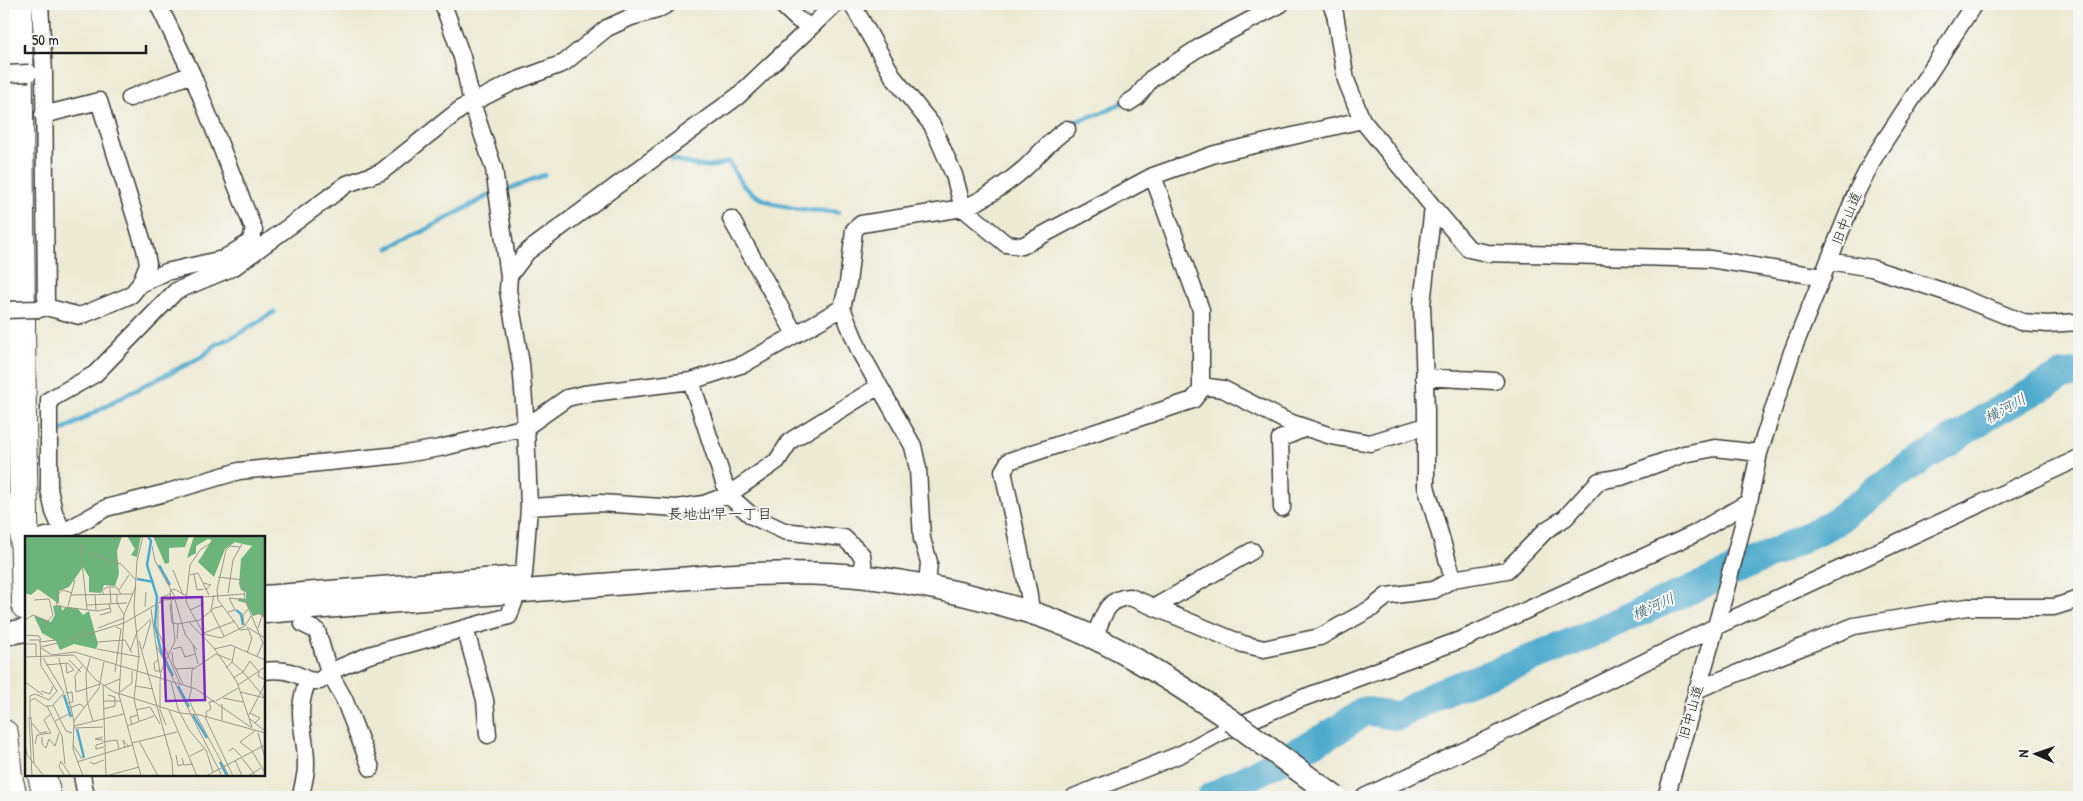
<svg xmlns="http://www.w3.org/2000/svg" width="2083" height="801" font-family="'Patrick Hand','Klee One',sans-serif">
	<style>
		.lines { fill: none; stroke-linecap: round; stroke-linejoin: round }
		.stream { stroke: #4fabcd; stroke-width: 5 }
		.river { stroke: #4fabcd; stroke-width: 29 }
		.street-tunnel { stroke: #c3c1af; stroke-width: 16; stroke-dasharray: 16 8; stroke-linecap: butt }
		.street-casing { stroke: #3b3b38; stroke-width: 19 }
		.secondary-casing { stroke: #3b3b38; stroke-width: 25 }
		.highway-casing { stroke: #3b3b38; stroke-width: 30 }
		.street { stroke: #fff; stroke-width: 16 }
		.secondary { stroke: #fff; stroke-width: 22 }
		.highway { stroke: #fff; stroke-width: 28 }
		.street-bridge-casing { stroke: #3b3b38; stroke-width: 19; stroke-linecap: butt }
		.secondary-bridge-casing { stroke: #3b3b38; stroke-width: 25; stroke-linecap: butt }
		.street-bridge { stroke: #fff; stroke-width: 16 }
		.secondary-bridge { stroke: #fff; stroke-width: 22 }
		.labels { text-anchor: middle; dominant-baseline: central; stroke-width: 4; stroke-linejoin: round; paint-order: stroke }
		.street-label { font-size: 14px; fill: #1c1c1c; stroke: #f6f6f2 }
		.water-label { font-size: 15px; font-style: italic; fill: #335c6c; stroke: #f6f6f2 }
		.neighbourhood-label { font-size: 15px; fill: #1c1c1c; stroke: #f6f6f2 }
		.inset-river { fill: none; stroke: #4fabcd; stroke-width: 2.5 }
		.inset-road { fill: none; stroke: #99988a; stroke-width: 1 }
		.view { fill: #7b2cbf; fill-opacity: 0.15; stroke: #7b2cbf; stroke-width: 2.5 }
		.inset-edge { fill: none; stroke: #1c1c1c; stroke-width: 2.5 }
	</style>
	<rect width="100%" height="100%" fill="#f6f6f2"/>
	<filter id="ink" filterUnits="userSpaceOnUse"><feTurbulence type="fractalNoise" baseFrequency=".02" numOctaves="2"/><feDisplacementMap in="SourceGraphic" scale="10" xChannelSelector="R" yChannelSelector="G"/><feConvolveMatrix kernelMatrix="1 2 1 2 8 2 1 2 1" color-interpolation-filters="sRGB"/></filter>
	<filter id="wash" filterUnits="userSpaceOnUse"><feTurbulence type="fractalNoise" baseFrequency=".0096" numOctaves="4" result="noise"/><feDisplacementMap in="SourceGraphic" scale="20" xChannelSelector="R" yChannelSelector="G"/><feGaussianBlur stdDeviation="1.12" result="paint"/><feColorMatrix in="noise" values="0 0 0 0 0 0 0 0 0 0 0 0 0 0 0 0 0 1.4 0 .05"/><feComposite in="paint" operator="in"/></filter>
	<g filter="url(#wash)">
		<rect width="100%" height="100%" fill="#edead4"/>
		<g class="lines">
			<path class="stream" d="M1066 125 1109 110 1125 101
				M672 159C699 166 700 170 729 162 733 169 738 178 743 185 766 210 807 210 838 212
				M389 248 416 235 493 193 508 189 544 175
				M56 434 129 393 202 357 215 345 237 335 274 312"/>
			<path class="river" d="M1211 797 1334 732 1365 711 1398 716 1436 694 1549 652 1765 557 1833 523 1895 477 1988 416 2064 375 2079 373"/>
		</g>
	</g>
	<g filter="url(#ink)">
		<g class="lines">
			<path class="street-tunnel" d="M4 538H26"/>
			<defs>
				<path id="street" d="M40 4 44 73 46 307
					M781 4 797 19 811 27
					M852 4 894 78 932 125 954 175 963 208 1006 244 1022 246 1153 176 1215 154 1362 120
					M1331 4 1335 14 1346 80 1362 120 1433 207 1469 249 1487 253 1710 259 1823 277
					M130 98 192 74
					M1128 103 1137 97 1151 79 1203 45 1281 4
					M43 115 99 101 145 249 148 264 140 284
					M1433 207 1422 304 1426 411V486L1453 579
					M731 219 795 334
					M223 259 234 267 347 184 381 172 462 108 513 82 564 63 607 28 631 17 657 10 668 4
					M1829 261 1871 268 1955 295 2022 322 2048 324 2079 322
					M509 276 527 252 738 96 835 4
					M842 308 860 352 913 446 918 469 922 539 929 562 927 586
					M39 309 46 307 80 316 131 295 140 284 166 272 223 259 250 242 254 230 192 74 158 4
					M1424 377 1495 381
					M691 381 728 495 777 461 790 441 879 386
					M1201 386 1223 389 1286 421 1331 436 1370 443 1426 426
					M529 507 600 503 677 508 704 504 728 495 752 516 784 531 844 538 862 555 865 577
					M1282 508 1280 439 1306 428
					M42 537 64 532 106 508 165 493 239 471 399 455 440 448 526 427 567 398 584 394 691 381 744 364 842 308 848 283 854 230 861 224 963 208C983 201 1009 182 1025 168 1039 155 1050 140 1067 129
					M65 537 54 512 49 489V400L95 374 176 291 234 267
					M264 594 524 574
					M1155 607 1252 551
					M1031 613 1029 595 1003 471 1009 461 1193 400 1201 390V310L1153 176
					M303 624 317 631 329 672 344 699 371 768
					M465 628 485 700 488 735
					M1094 638C1103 618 1105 598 1130 597L1243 644 1264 649 1320 637 1372 608 1387 596 1434 590 1453 579 1507 570 1546 530 1565 518 1599 481 1621 477 1684 454 1715 448 1759 453
					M264 671C273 670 284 670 293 673 306 678 305 681 320 681L329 672 369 655 509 616 524 574 529 507 526 427 521 364 508 290 509 276 494 169 472 103 462 57 443 4
					M1696 690 1854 626 1967 607H2054L2079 599
					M82 775 86 797
					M301 797C302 787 306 777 306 766 307 734 293 714 308 681
					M1074 797 1181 754 1220 733 1300 699 1463 639 1694 534 1749 502
					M1364 797 1485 741 1715 627 2079 458
					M1666 797 1718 619 1749 502 1759 453 1792 352 1857 191 1876 154 1974 4"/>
				<path id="secondary" d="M264 612C376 603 488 593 600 585 688 579 779 567 867 577 921 583 976 596 1029 612 1103 635 1169 678 1232 721
					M4 634 26 630"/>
				<path id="highway" d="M18 4 22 426 26 606
					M4 734 8 777 13 797
					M42 775 47 797"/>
			</defs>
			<use href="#street" class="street-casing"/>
			<use href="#secondary" class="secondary-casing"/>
			<use href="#highway" class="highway-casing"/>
			<use href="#street" class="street"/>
			<use href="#secondary" class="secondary"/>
			<use href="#highway" class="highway"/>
			<defs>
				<path id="street-bridge" d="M4 74 29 73
					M4 310 39 309"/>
				<path id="secondary-bridge" d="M1232 721 1335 797"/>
			</defs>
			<use href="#street-bridge" class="street-bridge-casing"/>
			<use href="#secondary-bridge" class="secondary-bridge-casing"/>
			<use href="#street-bridge" class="street-bridge"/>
			<use href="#secondary-bridge" class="secondary-bridge"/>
		</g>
	</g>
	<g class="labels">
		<g class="street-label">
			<text transform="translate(1846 218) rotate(-68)">旧中山道</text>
			<text transform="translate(1690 712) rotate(-74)">旧中山道</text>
		</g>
		<g class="water-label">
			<text transform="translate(2005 408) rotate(-29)">横河川</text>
			<text transform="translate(1653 606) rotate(-24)">横河川</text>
		</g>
		<g class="neighbourhood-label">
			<text x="720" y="513">長地出早一丁目</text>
		</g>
	</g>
	<g transform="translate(25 536)">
		<rect width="240" height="240" fill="#edead4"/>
		<path d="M0 0H97L92 15 94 38 90 50 79 49 76 57 64 56V41L58 31 44 51 34 55V68L13 53 6 59 0 57ZM102 0H116L112 21 106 19 110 13ZM164 0 160 11 144 12V27L140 28 128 0ZM169 0H240V82L234 78 228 80 221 67 213 65 214 62 221 63V56L216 54 214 48 216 23 227 10 210 6 200 13 189 41 173 26 187 4 183 3 171 10V17L162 22ZM36 69 37 75 41 71 53 73 58 79 64 75 73 108 71 113 49 108 35 114 31 105 17 97 9 80 26 86 30 79 28 70Z" fill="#6cb47a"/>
		<path class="inset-river" d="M123 0 126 5 122 29 132 61 130 89 136 115 148 140M134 29 145 49M112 43 129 46M211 74 216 78 218 89M153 150 164 171M39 159 46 181M168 179 182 202M52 193 59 222M195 226 202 240"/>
		<path class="inset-road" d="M55 7 65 18 96 28 111 44M55 8 62 73M127 10 130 25 150 61M215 11 205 10 201 14 192 54 193 64 211 88 215 94 223 93 227 102 222 117M148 34 158 59M169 38 172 54 179 53M165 39 173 37 184 59M193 41 218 44 220 64 238 107 232 120M178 47 186 49 180 54M111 50 99 79 94 159 116 240M85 52 86 67M94 54 104 39M47 57 38 54 34 57 31 70 73 75 85 72M203 57 208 24 217 8M92 58V67L99 79M46 59 107 58M70 59 71 74M79 59 77 54 83 51H91L96 58M189 59 186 74 199 100M204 62 220 64M177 63 178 68 165 74 161 65 165 29 175 14 186 7 188 0M150 64 160 98 172 114M135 67V62L145 58M145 68 147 87 153 88 175 84 189 72 198 70M62 69 102 67M133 69V95L155 148M43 70 50 44M120 71 121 56M126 73 131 109 197 240M165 74 179 98M203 76 210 74 204 62M75 79 86 76 84 67M0 84 8 79 23 85 28 79 24 63 9 64M164 86 189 112 212 146 227 191M219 89 218 79 224 72M222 91 240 102M73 92 99 82M233 92 240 71M179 97 210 85M179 98 196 102 220 90 226 80M0 99 14 100 16 104M152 103 153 88M4 104H15L16 130 32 155 24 164 10 158 5 160V183M41 105 99 87 139 64 219 58M114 105 147 225 148 240M14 106 31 104M72 106 100 104 107 117M0 108H11V120M131 109 135 137M168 109 173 128M16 111 33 107M16 112 27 119 50 116 171 153 227 192M72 113 115 121M118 113 126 85M148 113 156 111 160 121 170 118M189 113 206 109 240 124M105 115 112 96 126 83M147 116 148 127 158 148M191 118 206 124M0 121 49 119 71 144 89 156 155 177 175 179 240 197M34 122 49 185 48 213 58 240M65 122 61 138 62 165 68 185M44 124 56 136M133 124 129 127 130 135H136M207 126 218 136 225 125 234 136 233 140 240 144M21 129 43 127 49 134 42 137 41 128M57 130 50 140 51 156 75 148M201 132 207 126 210 111M151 133 169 132M90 136 96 93 91 91M208 142 218 136 239 161M0 146 18 159M135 146 136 135 150 105 145 55 149 53 162 60M146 146 153 173 164 194 181 214 188 236M135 147V174L141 189M213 149 240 131M110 150 128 153M166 151 167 134 191 118M167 151 164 163 168 173 204 240M16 155 25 158 28 150M95 156 107 147V135M215 156 240 162M41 157 47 156 48 166 42 167M198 162 218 166M6 165 9 162 20 170H27L39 157 18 122M78 165H95M191 165 213 152M197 168V184M28 169 41 195 47 197M22 170 37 200 40 228M44 172 55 168 59 171M78 173 90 170V161L83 159M111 174 125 171 135 188M144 174 172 240M225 177 235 182 230 187M224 179 240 148M4 181 7 240M6 181 9 227M180 181 208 240M182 181 181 176 186 173 184 166 190 165M225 183 240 195M30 185 46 177M49 185 74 152 79 126M114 185 109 163 114 120 109 72 112 25 118 0M7 187 15 197 22 196M107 189 105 181 113 179M49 190 99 178M102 190 129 180M49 192 78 191M230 195 215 206 227 215 239 235M233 197 240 222M17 201V208L21 212 24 203 30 210 34 197M78 201 70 203 78 204M114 205 133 240M78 206 92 204 94 213M0 207 2 219 19 240M78 207 71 209V213L79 211M107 207 152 196M10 208 12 199 26 197 19 184 26 178M48 209 57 223M100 212 98 204 104 211M204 215 208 212 216 220M151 219 153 230 159 228M165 220 179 213M216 221 231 240M157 222 159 229 168 228M210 224 217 240M52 226 107 209M65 226 69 228 79 224M40 240 34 231 36 225 46 240M81 240 78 150 95 143M81 240 114 231M181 240 240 209M223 240 236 232"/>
		<path class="view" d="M177 61 180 164 141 165 137 62Z"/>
		<rect width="240" height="240" class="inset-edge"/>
	</g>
	<rect width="2083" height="801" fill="none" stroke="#f6f6f2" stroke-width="20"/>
	<g transform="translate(2036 754) rotate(272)" stroke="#f6f6f2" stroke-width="4" paint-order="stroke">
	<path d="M0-4L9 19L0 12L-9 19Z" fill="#1c1c1c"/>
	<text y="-8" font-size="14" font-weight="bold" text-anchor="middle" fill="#1c1c1c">N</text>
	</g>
	<path d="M25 45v8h121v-8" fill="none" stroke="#1c1c1c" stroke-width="2.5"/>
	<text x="32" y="45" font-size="15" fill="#1c1c1c" stroke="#f6f6f2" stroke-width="4" paint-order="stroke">50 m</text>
</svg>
